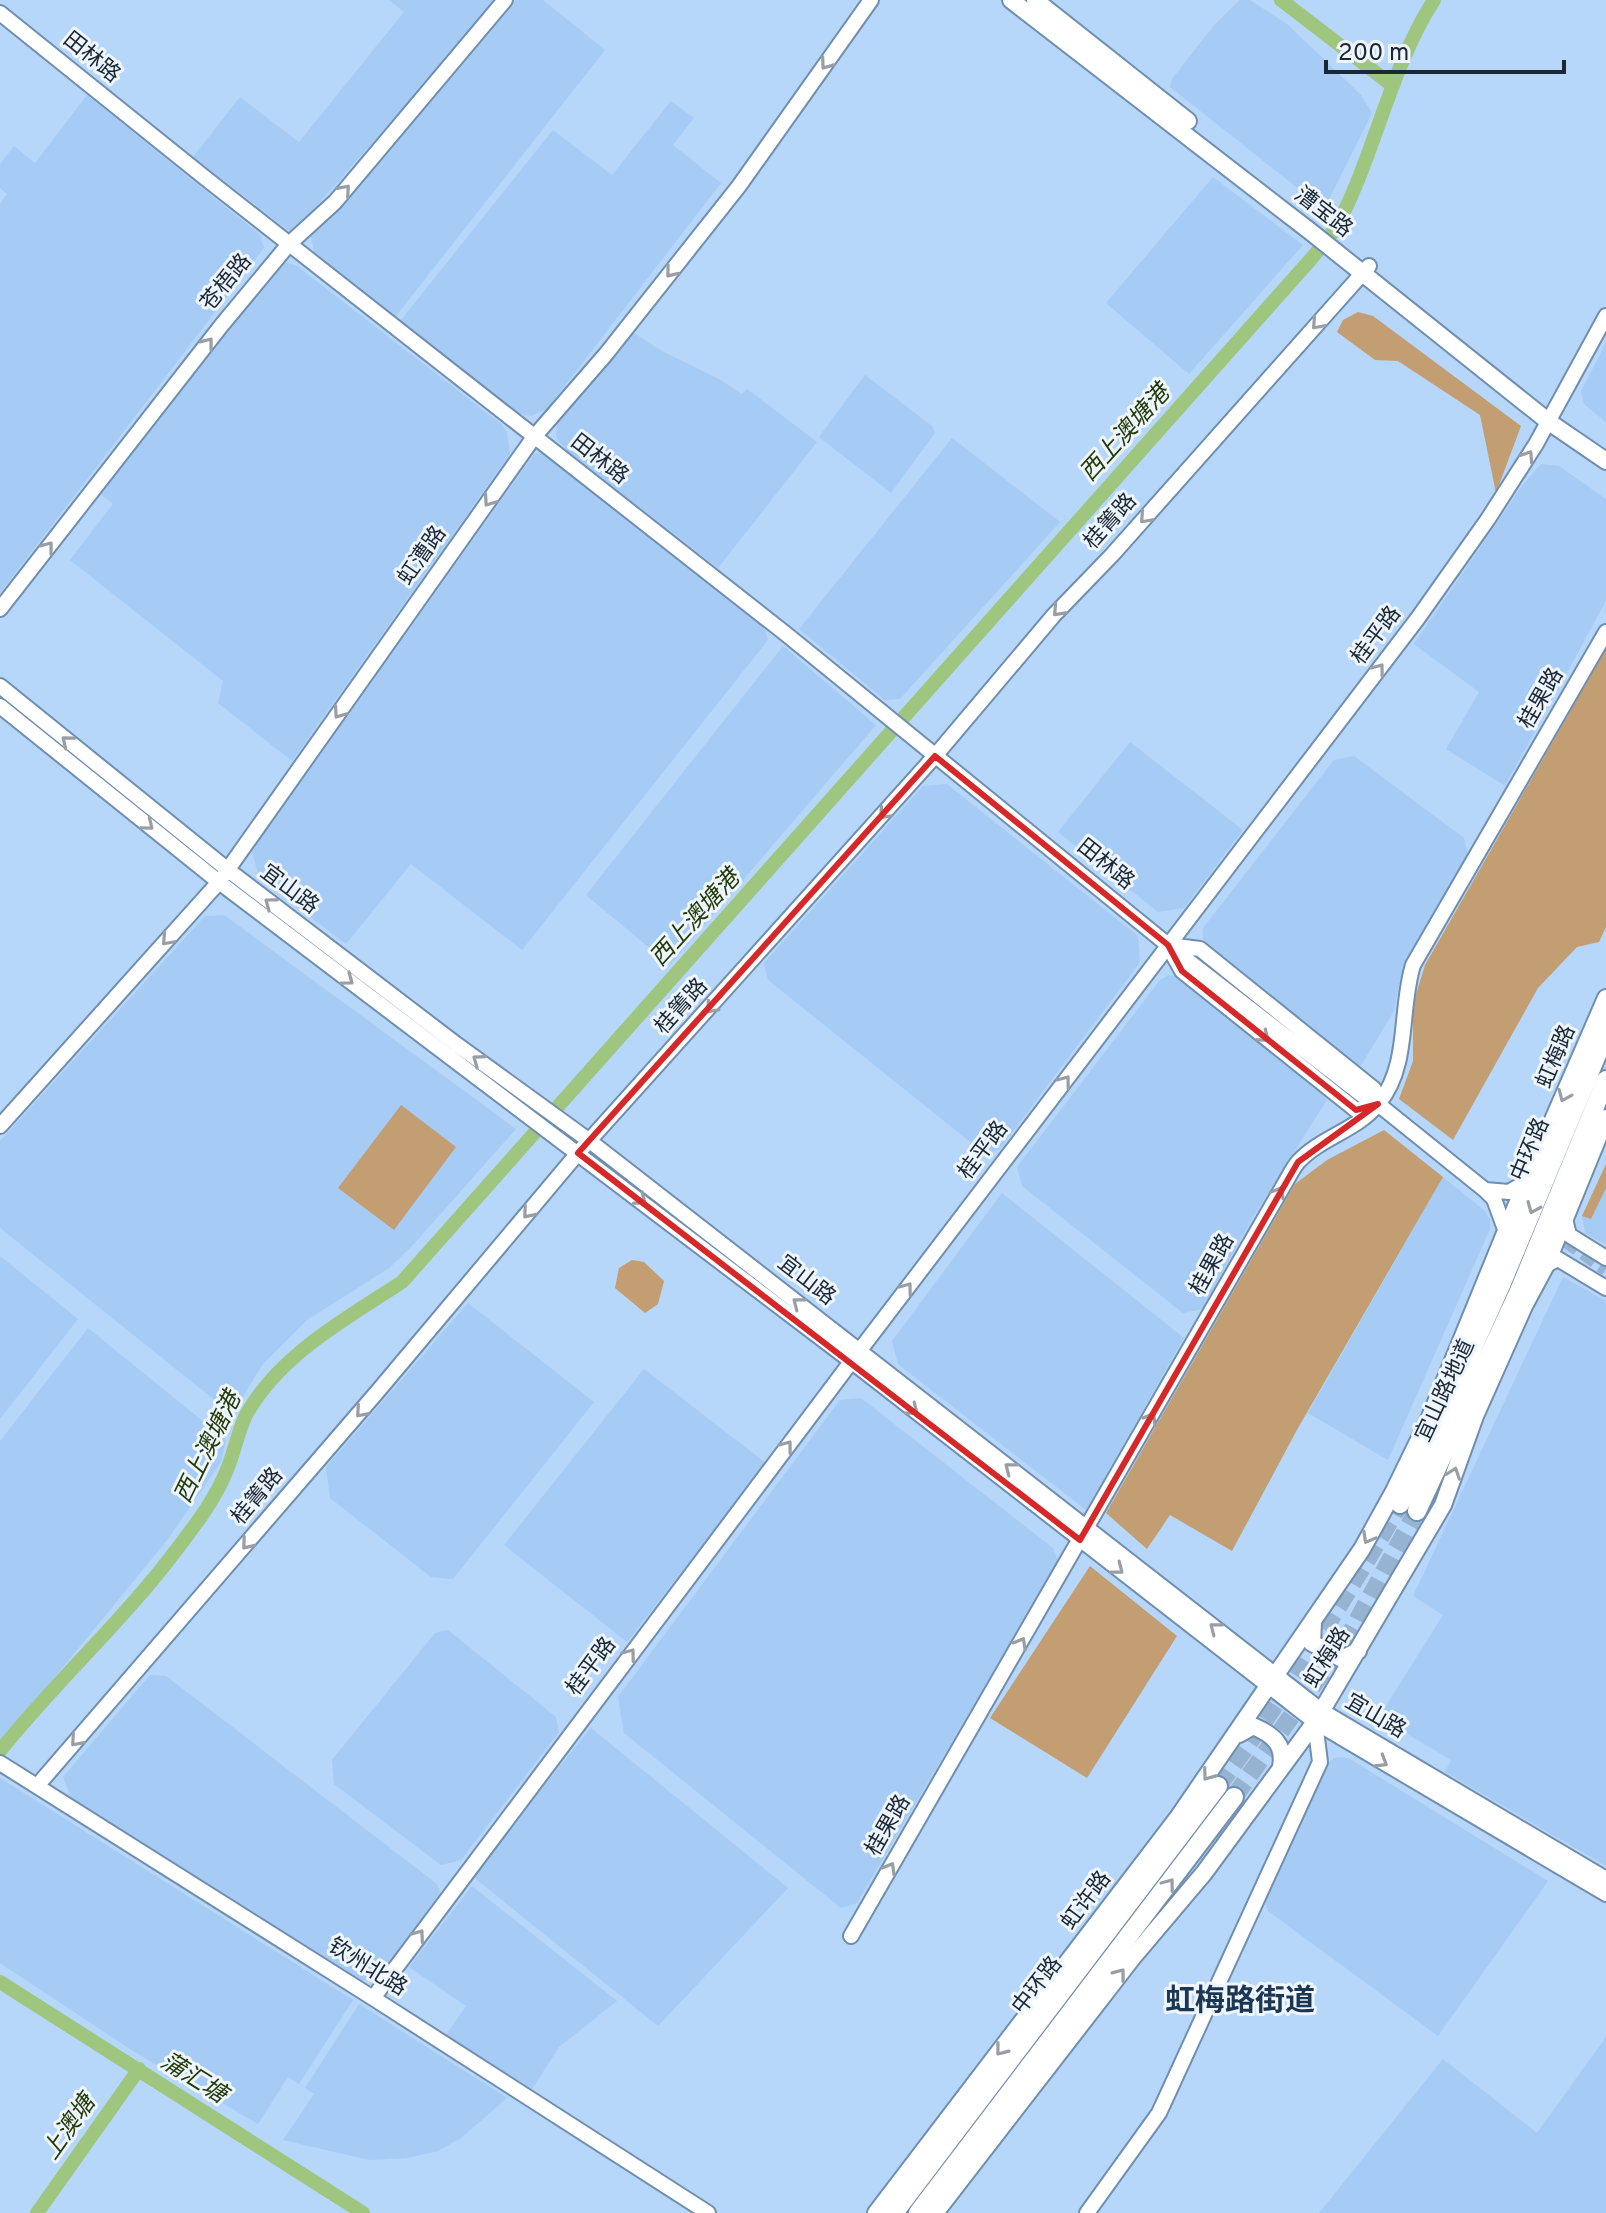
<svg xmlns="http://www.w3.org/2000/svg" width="1606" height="2213" font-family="Overpass,'Noto Sans SC',sans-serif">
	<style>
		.built { fill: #a6cbf5 }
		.green { fill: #c39e72 }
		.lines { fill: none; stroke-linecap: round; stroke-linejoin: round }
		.river { stroke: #9fc67e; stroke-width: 14 }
		.secondary-tunnel { stroke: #97b3d2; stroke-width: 14; stroke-dasharray: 14 7; stroke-linecap: butt }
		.highway-tunnel { stroke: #97b3d2; stroke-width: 18; stroke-dasharray: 18 9; stroke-linecap: butt }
		.secondary-casing { stroke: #708eaf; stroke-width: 18 }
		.primary-casing { stroke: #708eaf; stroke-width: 20 }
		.highway-casing { stroke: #708eaf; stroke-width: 22 }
		.secondary { stroke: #fff; stroke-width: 14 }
		.primary { stroke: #fff; stroke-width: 16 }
		.highway { stroke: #fff; stroke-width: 18 }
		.oneway { stroke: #989ea4 }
		.marked { fill: none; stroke: #d62828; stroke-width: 6; stroke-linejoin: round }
		.labels { text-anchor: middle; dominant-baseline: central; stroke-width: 6; stroke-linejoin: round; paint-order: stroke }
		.street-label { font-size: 22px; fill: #1a2734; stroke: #eef5fc }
		.water-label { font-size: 24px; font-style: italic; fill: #233b07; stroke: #eef5fc }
		.district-label { font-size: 30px; font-weight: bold; fill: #1c3754; stroke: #eef5fc }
	</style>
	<rect width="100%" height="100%" fill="#b6d6fa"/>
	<path class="built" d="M389 0H495L455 49 306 218 289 231 193 157 240 97 299 142 404 12Z
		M516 0H543L605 50 396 316 314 252 311 236 348 199Z
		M1240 0H1250L1287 24 1361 95 1372 113 1324 209 1170 87 1172 79 1215 24Z
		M87 95 259 234 264 248 0 593V204L7 194 0 188V164L14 146 35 163Z
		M671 101 694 118 673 145 721 183 547 409 531 416 514 412 401 320 553 130 612 175Z
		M1213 177 1303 245 1189 374 1106 303Z
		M288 263 297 266 501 424 507 432 510 454 292 761 218 703 223 681 70 560 113 504 99 493 279 264Z
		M632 332 662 351 719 379 742 394 747 389 817 442 718 568 567 451 556 437 557 422Z
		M1606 343V422L1584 404 1581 391Z
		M865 375 932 426 935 433 891 493 819 437Z
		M952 438 1060 522 900 699 885 700 799 629Z
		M544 453 764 627 768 640 522 950 411 864 346 944 259 878 252 851 534 454Z
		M1541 464 1559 466 1606 499V601L1505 786 1446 749 1479 692 1414 644 1522 486Z
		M783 646 876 725 670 965 586 895Z
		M1130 742 1243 830 1184 908 1158 912 1058 832Z
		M1354 756 1464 838 1468 855 1408 960 1400 980 1394 1011 1360 1067 1203 941V928L1334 760Z
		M947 784 1138 936 1140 962 999 1150 984 1153 768 980 764 963 923 786Z
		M224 915 516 1129 413 1245 389 1268 307 1320 263 1364 232 1414 0 1228V1141L205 916Z
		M1169 975 1179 977 1330 1095 1253 1217 1202 1309 1183 1313 1022 1186 1017 1167 1160 980Z
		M1606 1164V1245L1585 1233 1582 1216Z
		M1443 1177 1485 1211 1490 1219V1229L1388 1460 1308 1413Z
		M1002 1193 1184 1338 1086 1510 898 1364 892 1341Z
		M0 1256 78 1319 0 1419Z
		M1563 1277 1606 1301V1866L1445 1772 1451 1760 1379 1717 1443 1615 1413 1596Z
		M468 1303 594 1402 453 1579 431 1577 330 1498 326 1467Z
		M88 1328 226 1440 221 1462 168 1539 0 1744V1441Z
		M644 1369 766 1463 627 1642 504 1545Z
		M861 1398 1053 1548 1058 1561 857 1903 841 1908 624 1733 618 1697 840 1400Z
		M448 1630 556 1717 559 1732 461 1860 441 1865 334 1784 332 1760 435 1633Z
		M150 1675 166 1676 437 1884 440 1893 380 1976 361 1981 72 1800 63 1777Z
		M591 1728 788 1888 658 2026 471 1875Z
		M1342 1757 1350 1759 1548 1881 1438 2036 1268 1911 1265 1901 1323 1768 1334 1758Z
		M0 1778 353 2000 299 2084 288 2077 258 2124 133 2051 0 1963Z
		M472 1886 617 2001 559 2047 532 2089 446 2035 466 2006 409 1967Z
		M359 2004 507 2098 461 2138 438 2151 408 2158 369 2160 283 2140 314 2094 305 2088Z
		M1606 2037V2213H1319L1443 2059 1537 2133Z"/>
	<path class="green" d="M1358 312 1373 316 1521 426 1496 493 1480 415 1398 361 1375 360 1337 332 1343 320Z
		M1606 649V927L1599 942 1577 947 1538 988 1453 1140 1399 1099 1413 1061V1004L1425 965Z
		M401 1105 456 1147 394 1230 338 1188Z
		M1384 1130 1443 1177 1298 1428 1232 1551 1170 1515 1147 1549 1106 1513 1295 1184 1327 1160Z
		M1606 1164V1188L1591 1219 1582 1216Z
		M632 1260 644 1262 664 1281 658 1304 645 1313 615 1288 619 1268Z
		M1090 1566 1177 1636 1087 1778 990 1718Z"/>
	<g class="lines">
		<path class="river" d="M1281 0 1393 86
			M0 1751C55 1682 124 1620 177 1549 196 1524 217 1497 228 1467 235 1450 238 1431 246 1415 280 1354 346 1319 402 1282L1311 259C1321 247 1333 234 1340 220 1376 149 1391 67 1434 0
			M0 1982 363 2213
			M37 2213 139 2069"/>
		<path class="secondary-tunnel" d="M1549 1229 1606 1269"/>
		<path class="highway-tunnel" d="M1218 1786C1285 1695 1343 1601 1400 1504
			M1234 1797 1351 1632 1417 1511"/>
		<defs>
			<path id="secondary" d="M0 13 204 177 786 634 1168 945 1363 1096
				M0 609 221 326 289 244 335 202 505 0
				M0 686 228 870 456 1044 591 1142 1322 1711 1606 1879
				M0 706 219 882 851 1361 1315 1722 1606 1894
				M1168 945 1200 949 1374 1089 1378 1104 1485 1190
				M1172 953 1182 971 1356 1110 1375 1105
				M0 1126 219 882 534 437 606 354 739 186 871 0
				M1565 1219 1569 1235 1606 1258
				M1506 1232 1494 1199 1485 1190 1509 1192 1526 1182
				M1546 1265 1558 1259 1606 1288
				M0 1763 373 1998 708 2213
				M37 1786 378 1391 578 1153 935 756 1054 615 1112 555 1369 266
				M851 1936 1285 1183C1289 1176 1293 1168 1298 1162 1321 1137 1358 1130 1379 1103 1410 1065 1399 1011 1413 965L1606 632
				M373 1998 860 1350 1418 618 1488 519 1536 444 1606 316
				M1087 2213 1159 2113 1320 1762 1315 1722"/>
			<path id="primary" d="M1011 0 1311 232 1549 422 1606 461
				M1035 0 1188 121
				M1313 1623 1312 1643 1342 1659 1358 1651
				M1239 1734 1253 1726C1274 1735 1285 1745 1281 1767
				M876 2213 1179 1816 1362 1549 1394 1491 1430 1417 1526 1182 1606 998
				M935 2213 1133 1957 1204 1873 1315 1722 1443 1505 1475 1416 1524 1306 1546 1265 1606 1118"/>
			<path id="highway" d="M1595 1045 1606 1009
				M1400 1504 1411 1485 1501 1285 1606 1033
				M1417 1511 1519 1291 1606 1080
				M894 2213 1218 1786
				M918 2213 1234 1797"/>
		</defs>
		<use href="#secondary" class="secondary-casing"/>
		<use href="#primary" class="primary-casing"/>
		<use href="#highway" class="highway-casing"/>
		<use href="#secondary" class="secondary"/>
		<use href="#primary" class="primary"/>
		<use href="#highway" class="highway"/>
	</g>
	<defs><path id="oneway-chevron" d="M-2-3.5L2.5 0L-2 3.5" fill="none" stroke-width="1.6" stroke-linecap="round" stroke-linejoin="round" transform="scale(2)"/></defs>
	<g class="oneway">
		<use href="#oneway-chevron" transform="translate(826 64) rotate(126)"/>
		<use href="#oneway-chevron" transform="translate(345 190) rotate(-49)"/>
		<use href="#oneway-chevron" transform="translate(671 272) rotate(129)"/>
		<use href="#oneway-chevron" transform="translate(1317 324) rotate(132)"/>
		<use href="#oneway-chevron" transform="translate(208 343) rotate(-52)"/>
		<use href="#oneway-chevron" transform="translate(1528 456) rotate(-57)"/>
		<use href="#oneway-chevron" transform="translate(489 501) rotate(125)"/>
		<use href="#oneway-chevron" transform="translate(1145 518) rotate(132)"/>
		<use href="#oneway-chevron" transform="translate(48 547) rotate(-52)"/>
		<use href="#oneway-chevron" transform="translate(1058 611) rotate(133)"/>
		<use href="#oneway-chevron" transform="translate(1379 669) rotate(-53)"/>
		<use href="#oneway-chevron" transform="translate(339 713) rotate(125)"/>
		<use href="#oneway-chevron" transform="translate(67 741) rotate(-141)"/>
		<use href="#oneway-chevron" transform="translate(884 814) rotate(132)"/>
		<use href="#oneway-chevron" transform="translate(148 825) rotate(39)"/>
		<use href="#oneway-chevron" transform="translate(270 903) rotate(-143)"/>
		<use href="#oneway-chevron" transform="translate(167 940) rotate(132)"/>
		<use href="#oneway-chevron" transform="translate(348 980) rotate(37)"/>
		<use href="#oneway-chevron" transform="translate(711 1008) rotate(132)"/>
		<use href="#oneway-chevron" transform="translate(1264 1037) rotate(39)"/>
		<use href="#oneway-chevron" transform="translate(478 1060) rotate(-144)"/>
		<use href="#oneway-chevron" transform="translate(1065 1081) rotate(-53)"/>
		<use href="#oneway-chevron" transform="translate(1564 1096) rotate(113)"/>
		<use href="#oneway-chevron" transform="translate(1279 1192) rotate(-60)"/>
		<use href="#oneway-chevron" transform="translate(641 1200) rotate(37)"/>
		<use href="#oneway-chevron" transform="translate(1533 1208) rotate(113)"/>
		<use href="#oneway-chevron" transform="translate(528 1213) rotate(130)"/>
		<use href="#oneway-chevron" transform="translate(907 1288) rotate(-53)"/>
		<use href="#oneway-chevron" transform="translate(798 1303) rotate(-142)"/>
		<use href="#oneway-chevron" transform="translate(913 1410) rotate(38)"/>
		<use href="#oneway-chevron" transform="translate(361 1412) rotate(131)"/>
		<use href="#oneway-chevron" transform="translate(1151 1418) rotate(-60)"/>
		<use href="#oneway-chevron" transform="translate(787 1446) rotate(-53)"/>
		<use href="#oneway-chevron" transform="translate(1010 1468) rotate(-142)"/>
		<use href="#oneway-chevron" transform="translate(1454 1473) rotate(-71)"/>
		<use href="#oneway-chevron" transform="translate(1368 1538) rotate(119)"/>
		<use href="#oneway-chevron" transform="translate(247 1544) rotate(130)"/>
		<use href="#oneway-chevron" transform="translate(1118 1569) rotate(38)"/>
		<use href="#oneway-chevron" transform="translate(1215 1628) rotate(-142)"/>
		<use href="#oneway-chevron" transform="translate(1021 1643) rotate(-60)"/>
		<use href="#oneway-chevron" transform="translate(630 1654) rotate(-53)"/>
		<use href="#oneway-chevron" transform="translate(76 1741) rotate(131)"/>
		<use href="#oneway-chevron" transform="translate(1382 1762) rotate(31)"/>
		<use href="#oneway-chevron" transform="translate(1208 1775) rotate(126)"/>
		<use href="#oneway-chevron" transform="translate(890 1868) rotate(-60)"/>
		<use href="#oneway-chevron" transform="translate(1169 1884) rotate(-53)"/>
		<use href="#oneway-chevron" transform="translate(419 1935) rotate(-54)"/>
		<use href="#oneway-chevron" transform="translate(1120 1974) rotate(-52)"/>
		<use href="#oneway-chevron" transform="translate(1001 2050) rotate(128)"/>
	</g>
	<path class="marked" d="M935 756 1168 945 1182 971 1356 1110 1378 1104 1298 1162 1080 1540 578 1153Z"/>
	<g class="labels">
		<g class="street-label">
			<text transform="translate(91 58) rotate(39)">田林路</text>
			<text transform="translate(1323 213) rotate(38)">漕宝路</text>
			<text transform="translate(227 283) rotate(-51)">苍梧路</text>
			<text transform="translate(599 460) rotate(38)">田林路</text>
			<text transform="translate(1111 522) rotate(-48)">桂箐路</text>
			<text transform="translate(423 556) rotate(-55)">虹漕路</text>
			<text transform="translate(1377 636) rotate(-53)">桂平路</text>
			<text transform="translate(1542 699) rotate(-60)">桂果路</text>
			<text transform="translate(1105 865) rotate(39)">田林路</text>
			<text transform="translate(289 890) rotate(37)">宜山路</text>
			<text transform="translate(682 1007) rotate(-48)">桂箐路</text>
			<text transform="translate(1557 1057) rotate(-67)">虹梅路</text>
			<text transform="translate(1531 1150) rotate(-67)">中环路</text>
			<text transform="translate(984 1151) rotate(-53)">桂平路</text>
			<text transform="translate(1213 1265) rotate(-61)">桂果路</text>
			<text transform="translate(806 1281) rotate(38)">宜山路</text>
			<text transform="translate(1446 1391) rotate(-65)">宜山路地道</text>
			<text transform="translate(258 1497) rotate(-50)">桂箐路</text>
			<text transform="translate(1328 1658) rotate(-58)">虹梅路</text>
			<text transform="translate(592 1667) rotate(-53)">桂平路</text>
			<text transform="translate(1375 1717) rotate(30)">宜山路</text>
			<text transform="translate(889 1826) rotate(-60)">桂果路</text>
			<text transform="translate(1087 1901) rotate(-53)">虹许路</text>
			<text transform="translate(367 1968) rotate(32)">钦州北路</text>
			<text transform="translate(1038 1986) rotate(-52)">中环路</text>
		</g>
		<g class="water-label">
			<text transform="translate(1126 434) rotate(-48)">西上澳塘港</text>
			<text transform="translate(696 919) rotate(-48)">西上澳塘港</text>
			<text transform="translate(209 1448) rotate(-64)">西上澳塘港</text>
			<text transform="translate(193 2079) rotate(32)">蒲汇塘</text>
			<text transform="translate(70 2128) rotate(-55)">上澳塘</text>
		</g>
		<g class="district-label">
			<text x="1240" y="2002">虹梅路街道</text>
		</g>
	</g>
	<path d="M1326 60v12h238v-12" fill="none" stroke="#1a2734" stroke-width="4"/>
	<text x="1338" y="60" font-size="24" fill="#1a2734" stroke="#eef5fc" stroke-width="6" paint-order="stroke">200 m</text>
</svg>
